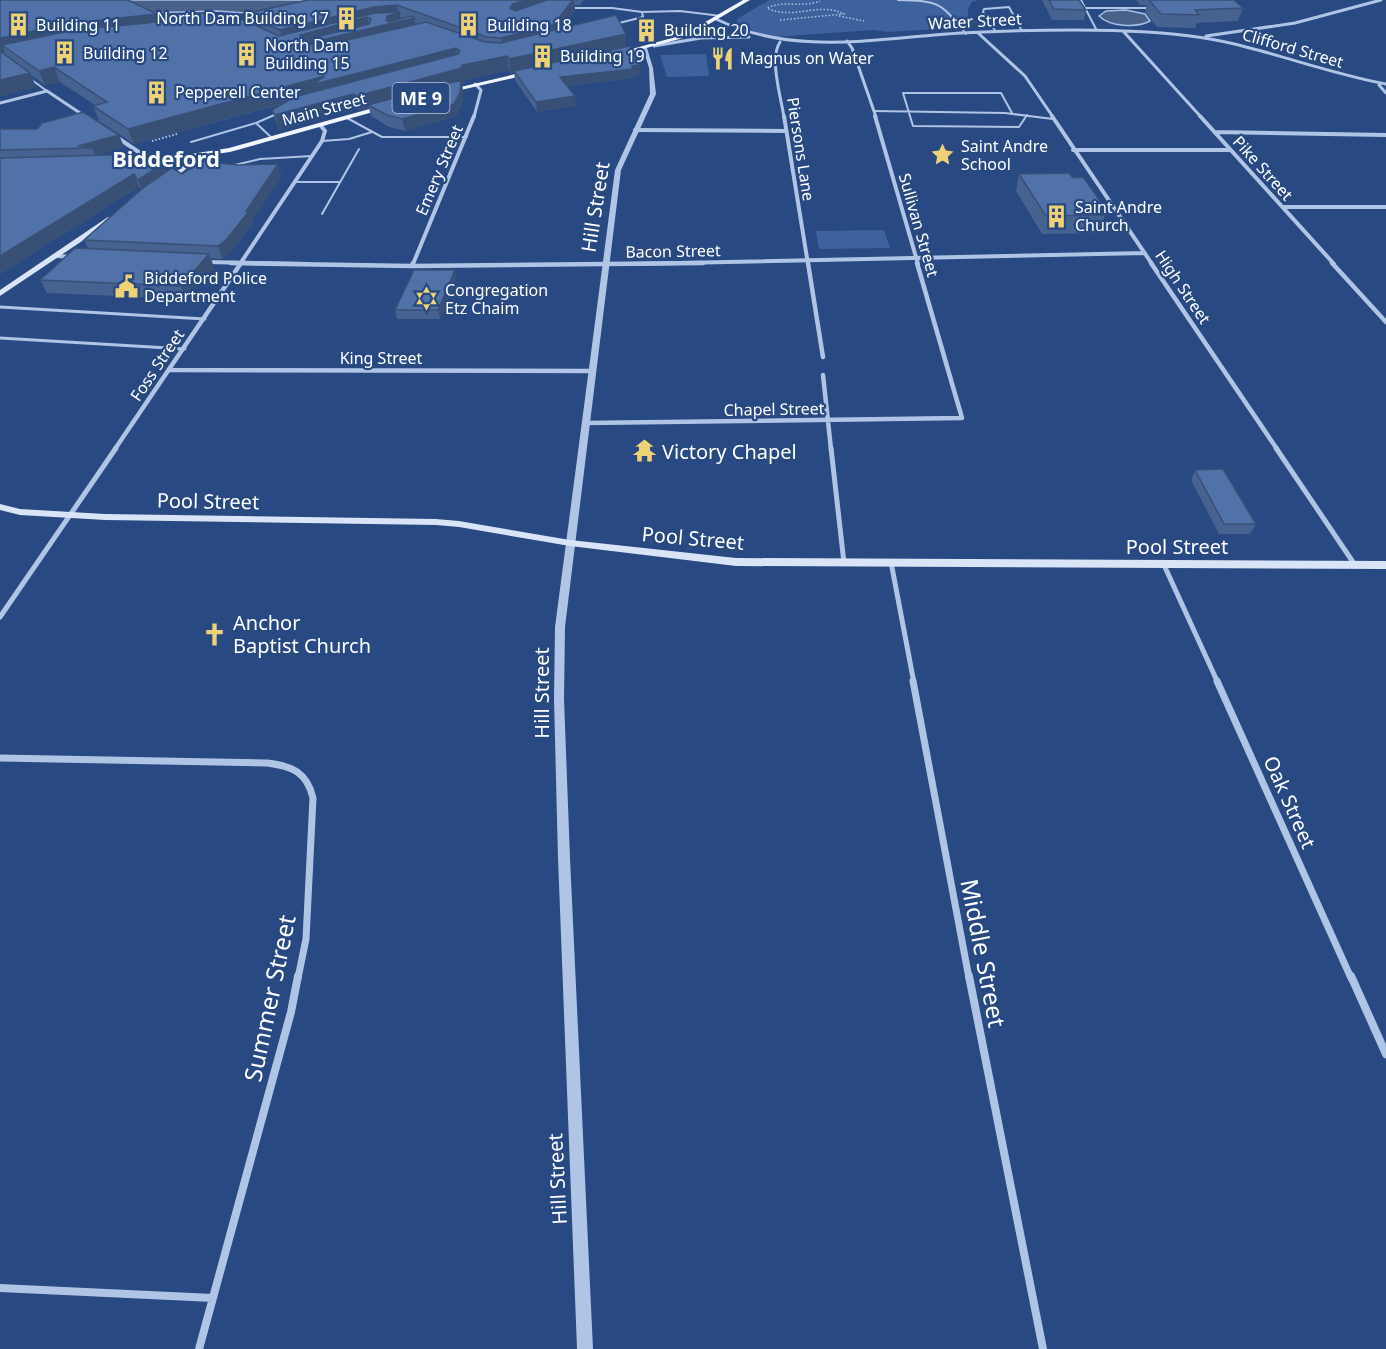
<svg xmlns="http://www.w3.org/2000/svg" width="1386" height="1349" font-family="'Noto Sans',sans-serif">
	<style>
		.green { fill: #3d629e }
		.water { fill: #496189; stroke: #a5bfe6; stroke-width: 1.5 }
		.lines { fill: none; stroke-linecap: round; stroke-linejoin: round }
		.path-far1 { stroke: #b0c5e6; stroke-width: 1.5; stroke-dasharray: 1.5 2; stroke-linecap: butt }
		.path { stroke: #b0c5e6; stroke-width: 2; stroke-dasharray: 1.5 2; stroke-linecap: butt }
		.service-far1 { stroke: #b0c5e6; stroke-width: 2 }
		.service { stroke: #b0c5e6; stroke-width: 3 }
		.minor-far5 { stroke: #b0c5e6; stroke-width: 3 }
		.minor-far4 { stroke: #b0c5e6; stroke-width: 4 }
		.minor-far3 { stroke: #b0c5e6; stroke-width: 4.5 }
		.minor-far2 { stroke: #b0c5e6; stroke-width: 5 }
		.minor-far1 { stroke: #b0c5e6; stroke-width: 7 }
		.minor { stroke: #b0c5e6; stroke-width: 8 }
		.tertiary { fill: #b0c5e6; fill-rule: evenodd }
		.secondary { fill: #d9e4f6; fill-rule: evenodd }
		.primary { fill: #f1f5fd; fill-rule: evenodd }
		.wall { fill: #466291 }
		.shaded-wall { fill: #395076; fill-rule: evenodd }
		.building { fill: #5172a9; stroke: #395076; stroke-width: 1.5 }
		.labels { text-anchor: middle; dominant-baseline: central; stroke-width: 4.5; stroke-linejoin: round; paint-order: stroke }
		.far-poi-label { font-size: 16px; fill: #fff; stroke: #284981; text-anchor: start }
		.far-street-label { font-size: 16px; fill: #fff; stroke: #284981 }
		.shield { fill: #284981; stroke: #bec8d9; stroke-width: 1.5 }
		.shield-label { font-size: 18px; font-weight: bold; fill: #fff }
		.street-label { font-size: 20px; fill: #fff; stroke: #284981 }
		.poi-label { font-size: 20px; fill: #fff; stroke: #284981; text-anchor: start }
		.far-district-label { font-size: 22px; font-weight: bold; fill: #fff; stroke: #284981 }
		.near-street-label { font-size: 24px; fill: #fff; stroke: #284981 }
	</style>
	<rect width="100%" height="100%" fill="#284981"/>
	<path class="green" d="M769 0H978L972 2 968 9V22L972 27H970L888 32 873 30 774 37 762 35 737 24V19Z
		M706 54 709 76 667 77 660 55Z
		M884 230 890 248 819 249 816 231Z"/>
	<path class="water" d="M116 0H375L274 15 217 11 144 13Z
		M1126 10 1145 14 1150 21C1137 28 1110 27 1099 16L1106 11Z"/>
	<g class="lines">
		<path class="path-far1" d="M839 16 864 21
			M152 17 183 14 192 17
			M780 20 844 14C820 1 792 21 767 8 783 0 803 8 820 1"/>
		<path class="path" d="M152 141 177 134"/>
		<path class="service-far1" d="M898 0C940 1 940 2 966 34
			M1081 0 1096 29
			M569 8H612L642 12 680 11 721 16
			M1085 8H1151
			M615 24 643 17 642 12
			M996 32 983 12 984 9 1009 7 1022 31
			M29 78 47 91
			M874 111 1005 113 1053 119
			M1012 113 1001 93H903L913 126 1019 127 1027 115
			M347 118 382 137H467
			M256 123 279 113
			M322 141 349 139 372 132
			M191 142 256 123 273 139
			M235 165 260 159 312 156
			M295 182H340
			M322 214 359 149"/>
		<path class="service" d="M0 307 205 319
			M0 338 185 349"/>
		<path class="minor-far5" d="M716 19C794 57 878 38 961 33 1023 30 1085 28 1147 32 1180 34 1214 38 1246 47 1293 59 1338 75 1386 84
			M1123 31 1201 117
			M978 33 1025 76 1053 117
			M1206 36 1295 23 1381 0
			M847 41 852 48 876 117
			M780 42C769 58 781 98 784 117
			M654 46 701 38 749 37
			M1381 83 1379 85 1386 93
			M0 103 47 91 86 117
			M474 117 481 90 475 84"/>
		<path class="minor-far4" d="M84 116 86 117
			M784 116 808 264
			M875 116 918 264
			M1052 116 1152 264
			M1200 116 1334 264
			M635 130 786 131
			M1215 132 1386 135
			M115 136 146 157
			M1073 150H1230
			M1283 207H1386
			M56 256 74 257
			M204 262 309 264
			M240 264 322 141 325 131 321 126
			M413 264 474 116
			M632 264 1145 253"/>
		<path class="minor-far3" d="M231 263 412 266 703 263
			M808 263 823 357
			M1151 263 1277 449
			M1332 263 1386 322
			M412 266 413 263
			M170 370 591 371
			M823 375 831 449
			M585 423 962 418 917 263
			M115 449 241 263"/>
		<path class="minor-far2" d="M831 448 844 563
			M1276 448 1355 565
			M891 562 914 683
			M1164 565 1218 683
			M0 617 116 448"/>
		<path class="minor-far1" d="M913 681 969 978
			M1217 681 1351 978
			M0 758 267 763C292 766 307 772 313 798L306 939 298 978"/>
		<path class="minor" d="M969 976 1043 1349
			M1351 976 1386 1054
			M0 1288 213 1298
			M199 1349 291 1012 298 976"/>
		<path class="tertiary" d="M645 47 647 48 653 68 656 94 621 170 565 627 564 699 570 858 593 1349H577L558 858 554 699 555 627 615 170 650 94 649 68 643 48Z"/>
		<path class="secondary" d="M197 155 202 156 170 182H166V180Z
			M108 217 115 219 0 296V290Z
			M0 504 20 509 105 514 436 519 459 521 570 540 736 558 1386 561V569L736 566 570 546 459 527 436 525 105 520 20 515 0 510Z"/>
		<path class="primary" d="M743 0H750L687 37 613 57 610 55 683 35Z
			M533 70 535 73 443 94 439 92Z
			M384 105 391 107 230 152 145 164 141 162 229 148Z"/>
	</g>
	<path class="wall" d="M0 0 159 21 223 17 245 21 243 14 308 0H584L580 5H575V11L562 29 626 46 640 65V75L634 76V78L567 86 576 106 537 112 515 80 514 72 510 73 509 70 465 80 464 83 462 84 463 92 462 104 456 116 405 131 389 127 371 116 369 108 360 110 357 108 279 130 272 110 283 104 134 144 99 121 93 106 95 105 60 82 45 85 31 75 36 87 0 96Z
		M1042 0H1079L1086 10 1084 20H1052Z
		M1136 0H1234L1243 8 1238 21 1197 23 1195 28 1157 27 1145 12 1147 5H1140Z
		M0 129 119 135 124 147 95 155 163 156 168 168 166 169 167 172 182 174 282 176 252 221 253 224 231 252 222 259 211 258 214 268 186 299 47 293 40 280 88 248 84 240 141 189 139 187 0 274Z
		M1019 174 1105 215 1100 233 1042 234 1016 191Z
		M455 270 456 279 440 319H397L395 310Z
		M1195 470 1256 524 1250 534H1219L1191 480Z"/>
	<path class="shaded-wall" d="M526 0H550L514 17 510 8 513 4Z
		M573 0H574L575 11 555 37 503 51 501 38Z
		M397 5 398 13 400 12 401 21 414 18 417 31 320 54 317 41 312 38 314 46 283 42 280 30 374 7ZM367 17 371 19 370 28Z
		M157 14 161 28 2 45 5 52 0 54V38L73 23Z
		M626 34V47L510 73 509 59Z
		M456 48 458 62 314 95 134 144 128 129 325 76Z
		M507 56 509 70 465 80 464 83 462 84 463 92 462 104 456 116 405 131 402 119 368 105 369 108 360 110 357 96 462 65Z
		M640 65V75L634 76V78L561 87 560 77Z
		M54 67 60 82 45 85 39 71Z
		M30 73 36 87 0 96V80Z
		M353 94 357 108 279 130 275 115Z
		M575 96 576 106 537 112 536 102Z
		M119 135 124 147 95 155 92 148 78 146Z
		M163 156 168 168 166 169 169 176 143 193 138 180 158 160Z
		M278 164 282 176 252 221 253 224 231 252 222 259 218 246 246 211Z
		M134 174 139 187 0 274V256Z
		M209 254 214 268 186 299 181 286Z
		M455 270 456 279 440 319 438 310Z"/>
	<path class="building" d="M0 0H128L157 14 73 23 0 38Z
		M308 0H526L513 4 510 8 515 11 547 0H573L554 24 501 38 487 37 397 5 374 7 280 30 243 14Z
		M1049 0H1079L1086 10 1054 9Z
		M1149 0H1234L1243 8 1195 10 1199 15 1161 14Z
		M210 12 223 17 232 15 279 36 375 13 400 12 387 16 386 20 389 22 411 16 414 18 317 41 312 38 369 24 371 19 367 17 300 35 301 40 317 47 426 22 485 42 501 43 616 15 626 34 509 59 507 56 462 65V68L357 96 353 94 275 115 272 110 294 97 458 54 460 51 456 48 311 85 325 76 128 129 93 106 107 102 54 67 39 71 2 45 74 30 148 23Z
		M630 46 640 65 632 66 633 69 560 77 575 96 536 102 514 71Z
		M0 51 30 73 0 80Z
		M461 80 460 92 454 104 402 119 387 115 368 105Z
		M83 112 119 135 78 146 92 148 0 150V129H37L42 123Z
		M142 154 163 156 158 160 164 163 138 180 134 174 0 256V158Z
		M201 161 238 165 278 164 246 211H249L227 239 218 246 84 240 143 188 172 168 182 174Z
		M1069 173 1073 178 1083 177 1098 198 1105 215 1046 216 1019 174Z
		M75 248 209 254 181 286 40 280Z
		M414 270H455L438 310H395Z
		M1223 469 1256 524H1224L1195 470Z"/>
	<defs>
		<symbol id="building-bare" viewBox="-9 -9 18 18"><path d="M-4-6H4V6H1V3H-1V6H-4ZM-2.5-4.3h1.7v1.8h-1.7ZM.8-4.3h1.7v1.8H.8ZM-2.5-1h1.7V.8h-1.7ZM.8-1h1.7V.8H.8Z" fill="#edd276" stroke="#284981" stroke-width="2.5" paint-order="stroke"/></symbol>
		<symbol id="restaurant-bare" viewBox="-9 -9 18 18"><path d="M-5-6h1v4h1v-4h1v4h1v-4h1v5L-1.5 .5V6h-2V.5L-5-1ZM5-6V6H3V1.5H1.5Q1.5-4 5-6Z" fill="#edd276" stroke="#284981" stroke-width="2.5" paint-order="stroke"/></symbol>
		<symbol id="sight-bare" viewBox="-9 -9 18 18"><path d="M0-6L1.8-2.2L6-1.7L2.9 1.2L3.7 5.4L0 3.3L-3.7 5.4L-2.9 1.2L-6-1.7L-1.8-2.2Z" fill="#edd276" stroke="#284981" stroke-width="2.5" paint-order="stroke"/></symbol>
		<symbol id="civic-bare" viewBox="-9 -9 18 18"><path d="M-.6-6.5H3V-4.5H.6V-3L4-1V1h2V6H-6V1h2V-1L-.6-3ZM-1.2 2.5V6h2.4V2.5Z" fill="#edd276" stroke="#284981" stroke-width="2.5" paint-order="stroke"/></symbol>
		<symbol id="synagogue-bare" viewBox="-9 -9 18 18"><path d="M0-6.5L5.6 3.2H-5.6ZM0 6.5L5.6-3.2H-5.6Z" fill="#edd276" stroke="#284981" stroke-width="2.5" paint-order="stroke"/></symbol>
		<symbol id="temple-bare" viewBox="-9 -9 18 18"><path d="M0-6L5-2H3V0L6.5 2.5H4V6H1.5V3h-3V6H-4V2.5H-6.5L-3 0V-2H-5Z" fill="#edd276" stroke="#284981" stroke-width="2.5" paint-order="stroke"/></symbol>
		<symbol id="church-bare" viewBox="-9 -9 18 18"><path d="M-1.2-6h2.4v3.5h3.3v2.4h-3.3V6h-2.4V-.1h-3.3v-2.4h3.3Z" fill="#edd276" stroke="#284981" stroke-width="2.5" paint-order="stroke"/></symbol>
	</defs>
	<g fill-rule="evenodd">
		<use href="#building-bare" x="330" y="2" width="33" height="33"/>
		<use href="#building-bare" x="2" y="8" width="33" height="33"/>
		<use href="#building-bare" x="452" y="8" width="33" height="33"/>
		<use href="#building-bare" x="630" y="14" width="33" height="33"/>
		<use href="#building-bare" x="48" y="36" width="33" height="33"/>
		<use href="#building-bare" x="230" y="38" width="33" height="33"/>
		<use href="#building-bare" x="526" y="40" width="33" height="33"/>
		<use href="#restaurant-bare" x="706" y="42" width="33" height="33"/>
		<use href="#building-bare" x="140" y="76" width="33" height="33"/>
		<use href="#sight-bare" x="926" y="138" width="33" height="33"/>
		<use href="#building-bare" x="1040" y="200" width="33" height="33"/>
		<use href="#civic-bare" x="110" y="270" width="33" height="33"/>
		<use href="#synagogue-bare" x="410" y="282" width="33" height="33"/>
		<use href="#temple-bare" x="628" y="434" width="33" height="33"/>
		<use href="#church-bare" x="198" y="618" width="33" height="33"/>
	</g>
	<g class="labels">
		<g class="far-poi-label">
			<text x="329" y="18" text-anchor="end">North Dam Building 17</text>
			<text x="36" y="25">Building 11</text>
			<text x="487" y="25">Building 18</text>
			<text x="664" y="30">Building 20</text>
			<text x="265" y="45">North Dam<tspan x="265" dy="18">Building 15</tspan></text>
			<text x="83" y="53">Building 12</text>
			<text x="560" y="56">Building 19</text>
			<text x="740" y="58">Magnus on Water</text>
			<text x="175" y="92">Pepperell Center</text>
			<text x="961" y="146">Saint Andre<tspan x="961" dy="18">School</tspan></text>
			<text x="1075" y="207">Saint Andre<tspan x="1075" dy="18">Church</tspan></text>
			<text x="144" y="278">Biddeford Police<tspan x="144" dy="18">Department</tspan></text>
			<text x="445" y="290">Congregation<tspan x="445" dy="18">Etz Chaim</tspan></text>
		</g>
		<g class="far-street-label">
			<text transform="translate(975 21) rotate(-3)">Water Street</text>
			<text transform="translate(1293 48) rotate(16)">Clifford Street</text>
			<text transform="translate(324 109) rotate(-15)">Main Street</text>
			<text transform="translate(801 149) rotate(81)">Piersons Lane</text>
			<text transform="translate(1263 168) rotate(48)">Pike Street</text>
			<text transform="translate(439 170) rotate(-67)">Emery Street</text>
			<text transform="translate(919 225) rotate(74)">Sullivan Street</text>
			<text transform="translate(673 251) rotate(-1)">Bacon Street</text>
			<text transform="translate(1183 287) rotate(56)">High Street</text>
			<text x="381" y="358">King Street</text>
			<text transform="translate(157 365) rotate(-56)">Foss Street</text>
			<text transform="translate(774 409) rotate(-1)">Chapel Street</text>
		</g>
		<rect class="shield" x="392.5" y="83" width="57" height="30" rx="4.5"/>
		<g class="shield-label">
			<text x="421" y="98">ME 9</text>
		</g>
		<g class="street-label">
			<text transform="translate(595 207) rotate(-81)">Hill Street</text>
			<text transform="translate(208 501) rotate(1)">Pool Street</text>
			<text transform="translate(693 538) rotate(5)">Pool Street</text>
			<text x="1177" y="546">Pool Street</text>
			<text transform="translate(541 693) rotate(-90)">Hill Street</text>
			<text transform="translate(1290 802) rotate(66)">Oak Street</text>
			<text transform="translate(557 1179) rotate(-93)">Hill Street</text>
		</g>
		<g class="poi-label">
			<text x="662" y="451">Victory Chapel</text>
			<text x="233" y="622">Anchor<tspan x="233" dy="23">Baptist Church</tspan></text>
		</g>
		<g class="far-district-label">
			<text x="166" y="158">Biddeford</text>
		</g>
		<g class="near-street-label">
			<text transform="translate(984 953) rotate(79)">Middle Street</text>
			<text transform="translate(269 998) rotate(-78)">Summer Street</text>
		</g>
	</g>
</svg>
